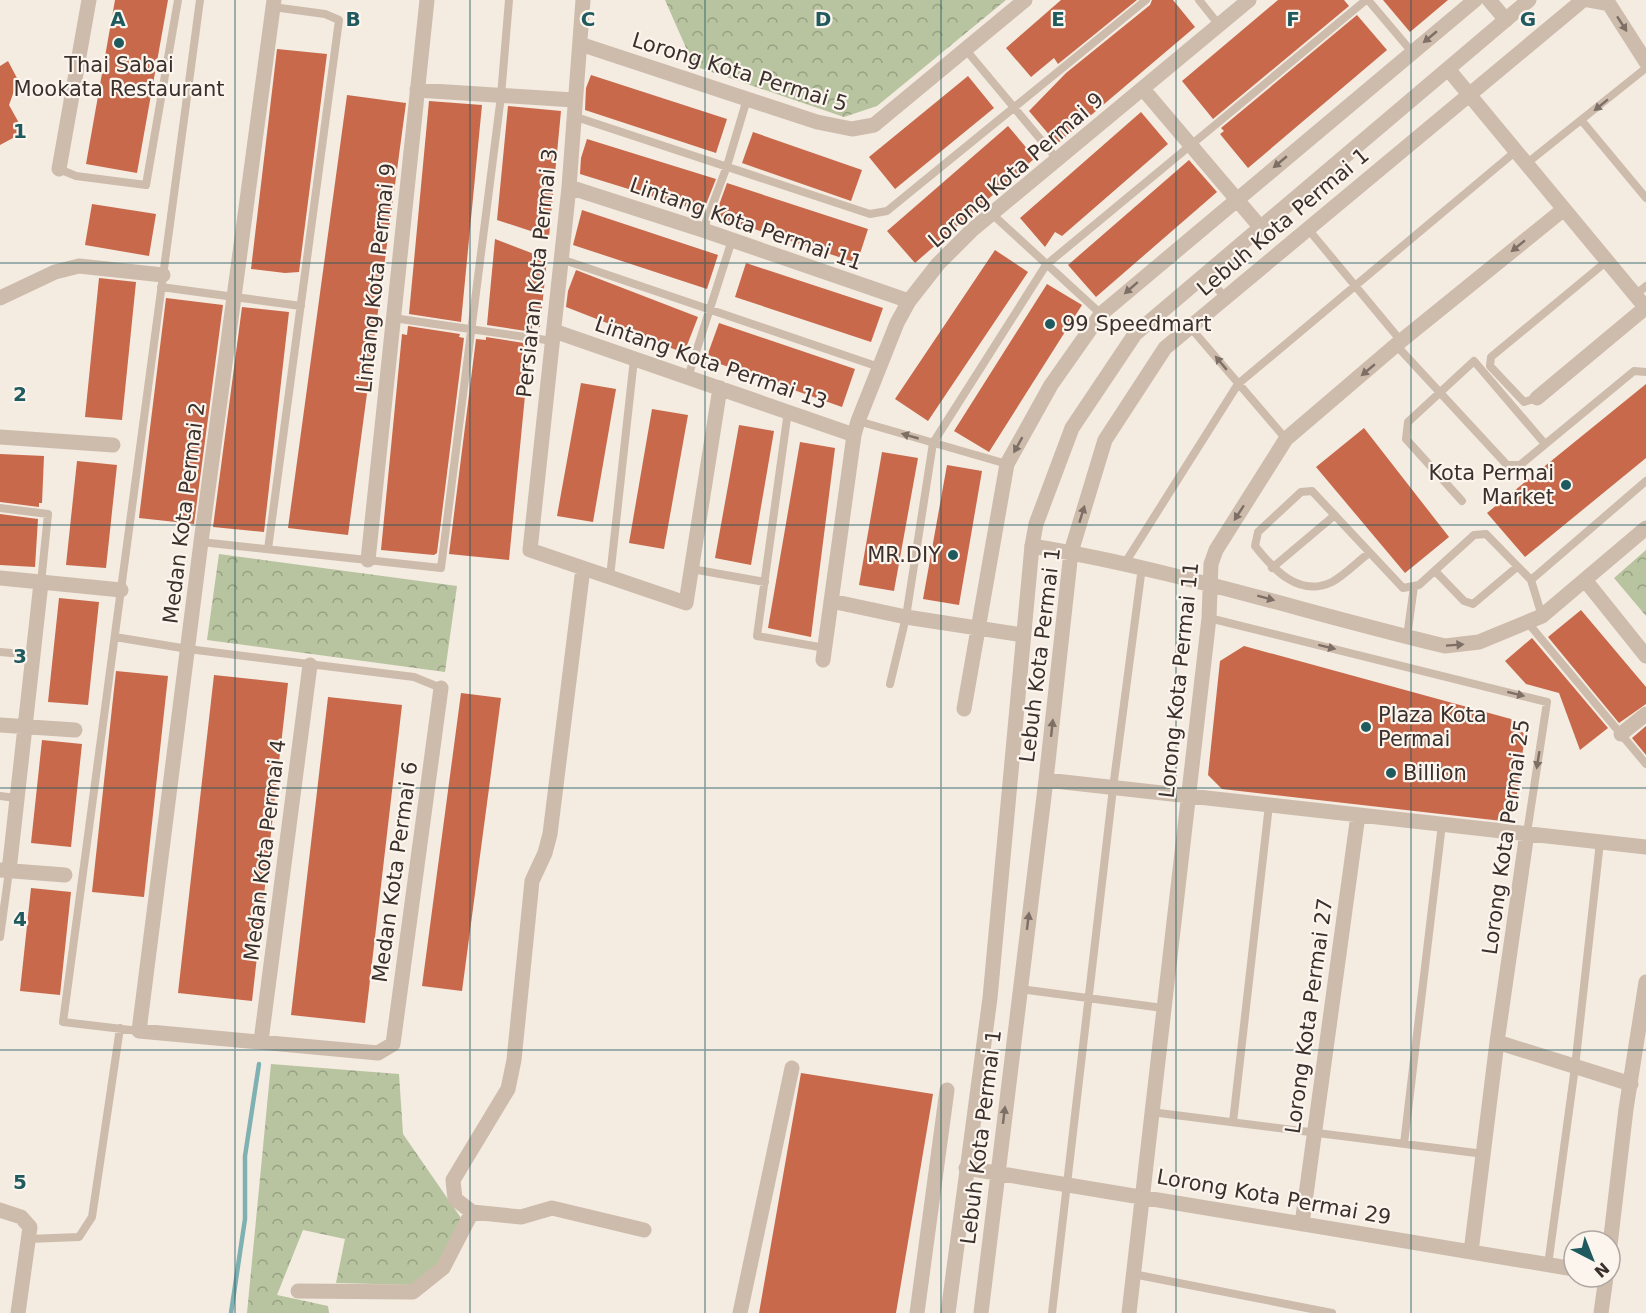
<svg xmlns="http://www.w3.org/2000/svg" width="1646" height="1313" font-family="'DejaVu Sans',sans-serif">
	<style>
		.forest { fill: url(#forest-crowns) }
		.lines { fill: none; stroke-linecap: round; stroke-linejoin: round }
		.stream { stroke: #7fb0b2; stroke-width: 4.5 }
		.building { fill: #c8694b }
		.service { stroke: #cdbbac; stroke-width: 8 }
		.minor { stroke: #cdbbac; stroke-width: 15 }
		.tertiary { stroke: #cdbbac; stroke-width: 15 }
		.oneway { fill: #7d6f65 }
		.grid { fill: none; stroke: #1f5a5e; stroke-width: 1.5; stroke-opacity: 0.55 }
		.poi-dot { fill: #1f5a5e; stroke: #fbf5ee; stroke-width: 2 }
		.labels { text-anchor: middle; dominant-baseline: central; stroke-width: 4.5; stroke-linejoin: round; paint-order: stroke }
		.poi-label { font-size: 21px; fill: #3b302b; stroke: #fbf5ee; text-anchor: start }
		.street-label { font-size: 21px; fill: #3b302b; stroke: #fbf5ee }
		.grid-label { font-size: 20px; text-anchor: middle; font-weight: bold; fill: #1f5a5e; stroke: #fbf5ee; stroke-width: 4.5; stroke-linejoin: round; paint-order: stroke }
	</style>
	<defs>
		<pattern id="forest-crowns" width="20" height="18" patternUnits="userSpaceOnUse" patternTransform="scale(1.5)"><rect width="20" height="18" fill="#b8c4a0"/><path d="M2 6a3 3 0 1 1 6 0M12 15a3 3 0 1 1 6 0" fill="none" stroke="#97a083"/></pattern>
	</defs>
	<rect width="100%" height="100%" fill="#f4ebe1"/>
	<path class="forest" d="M665 0H1006L877 106 844 117 694 66Z
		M1646 550V616L1614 578Z
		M219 554 457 586 445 672 207 640Z
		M271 1064 399 1074 403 1134 461 1218 438 1264 413 1285 336 1283 345 1239 303 1230 277 1295 328 1306 329 1313H247Z"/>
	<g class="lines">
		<path class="stream" d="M231 1313 245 1219V1156L259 1064"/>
	</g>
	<path class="building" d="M115 0H168L137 173 86 164Z
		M1061 0H1137L1058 64 1054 58 1031 77 1006 48Z
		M1152 0H1173L1195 27 1057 144 1029 111 1066 73 1150 5Z
		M1278 0H1344L1349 6 1213 119 1182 81Z
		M1383 0H1448L1410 32Z
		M1357 15 1387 50 1248 168 1220 134 1224 131 1221 128Z
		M277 49 327 54 299 272 285 273 251 269Z
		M8 61 18 80 9 105 24 132 0 145V66Z
		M591 75 727 119 716 153 585 110 586 88Z
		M968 76 994 108 895 189 869 157Z
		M347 95 406 103 348 535 288 528Z
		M429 101 482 105 461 322 409 314Z
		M508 106 561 111 549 237 497 220Z
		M1141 112 1168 144 1062 236 1055 232 1045 247 1020 218Z
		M1008 126 1035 158 915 263 887 231Z
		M753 132 862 170 851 201 742 163Z
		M587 139 716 179 703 212 580 174 581 158Z
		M1189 160 1217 192 1096 297 1068 265Z
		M727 183 868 229 857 263 715 216Z
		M92 204 156 214 149 256 85 245Z
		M582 210 718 255 707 289 573 245Z
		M495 239 547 259 540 327 532 326V332L487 325Z
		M995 250 1028 272 928 421 895 399Z
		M746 263 883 308 871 342 735 297Z
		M576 270 698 317 684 353 566 307 568 291Z
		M99 278 136 282 122 420 85 417Z
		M1047 284 1082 305 989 452 954 431Z
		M166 298 223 305 194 524 139 518Z
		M242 307 289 312 264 532 213 527Z
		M719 323 855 369 842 407 706 359Z
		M408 326 460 334 459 337 464 338 437 553 434 555 381 550 402 334 407 335Z
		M486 337 530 344 509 560 449 554 476 339 486 340Z
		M581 383 616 389 593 522 557 516Z
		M1646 384V458L1525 557 1487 513Z
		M652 409 688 415 664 549 629 543Z
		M739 425 774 431 751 565 715 558Z
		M1364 428 1449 537 1405 573 1316 467Z
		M800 442 835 448 811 637 768 628Z
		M882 452 918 458 894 591 859 585Z
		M0 454 44 456 42 503H39V507L0 502Z
		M77 461 117 465 106 568 66 565Z
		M947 465 982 471 959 605 923 599Z
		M0 514 38 519 35 567 0 565Z
		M59 598 99 602 88 705 48 702Z
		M1581 610 1646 687V704L1619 723 1548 637Z
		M1532 638 1608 728 1580 750 1559 693 1526 684 1505 661Z
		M1244 646 1511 719 1525 735 1515 809 1502 821 1222 789 1208 775 1220 661Z
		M116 671 168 676 144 897 92 892Z
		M214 675 288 683 252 1001 178 993Z
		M461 693 501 698 462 991 422 986Z
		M328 697 402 705 365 1023 291 1015Z
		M1646 726V755L1632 738Z
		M42 740 82 744 71 847 31 843Z
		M31 888 71 892 60 995 20 991Z
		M801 1073 933 1094 896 1313H759Z"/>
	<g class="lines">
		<path class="service" d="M1199 0 1219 25
			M1368 0 1412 52
			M966 50 1057 159
			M573 116 870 214 887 211 1146 0
			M1582 121 1646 198
			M1526 164 1646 68
			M59 169 76 176 146 185 178 0
			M992 214 1101 314
			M1308 229 1401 341
			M703 230 727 166 747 99
			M561 259 879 367
			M1205 275 1225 297
			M161 287 301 306
			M1635 295 1646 286
			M393 318 553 341
			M1190 327 1286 439
			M1396 345 1507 465H1520L1634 371 1646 372
			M688 377 732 240
			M1537 398 1524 402 1490 366 1491 357 1607 261
			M788 411 757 636 825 648
			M858 421 1007 464
			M1462 501 1406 439 1408 422 1474 361 1545 444
			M0 508 48 514 41 583
			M201 542 441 568 501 96 509 0
			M268 549 339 20 325 14 273 7
			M1369 553C1357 562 1345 575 1332 582 1299 598 1273 569 1255 546L1258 532 1301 492 1312 491 1403 588 1419 585 1474 535 1486 534 1531 580
			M1125 563 1238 384 1516 151
			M1272 568 1335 515
			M692 569 765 582
			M1436 572 1464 601 1473 604 1517 567
			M610 577 634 359
			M1542 616 1531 580 1646 481
			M1209 618 1547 702 1527 833
			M1528 623 1646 764
			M115 637 188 649 414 677 441 688
			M1407 637 1414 586
			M0 652 33 655
			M890 684 906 617 933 443 1046 265 1366 0
			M0 796 16 798
			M0 937 9 871
			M1020 989 1163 1008
			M139 1031 63 1022 200 0
			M1151 1112 1484 1154
			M1233 1122 1269 805
			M1404 1144 1442 824
			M28 1239 79 1237 92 1217 120 1028
			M1548 1265 1575 1067 1600 842
			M1133 1274 1332 1313
			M1052 1313 1113 788 1142 567"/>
		<path class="minor" d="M274 0 201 542 139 1031 378 1053 393 1044 441 688
			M583 0 569 187 530 550 686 603 720 388
			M1489 0 1506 20
			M1588 0 1609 4 1646 62
			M580 44 817 122 852 129 874 125 1025 0
			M1448 69 1646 308
			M1143 89 1261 228
			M417 90 574 100
			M59 169 89 0
			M569 187 703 230 909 301
			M0 298 55 272 79 266 163 275
			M554 331 854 435
			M1537 398 1645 308
			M0 437 113 445
			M1032 546C1173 569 1307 613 1445 646L1479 642 1542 616 1646 528
			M368 560 427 0
			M583 568 550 834 545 853 532 881 514 1060 508 1089 453 1180 455 1199 472 1212 521 1217 552 1208 644 1230
			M0 578 121 590
			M1585 580 1646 656
			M831 601 906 617 1023 635
			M823 660 854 435 858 421 897 323 909 301 938 264 972 230 1249 0
			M964 709 1007 464 1051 385 1101 314 1475 0
			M0 725 75 730
			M1621 734 1646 714
			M1046 780 1646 847
			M0 870 65 875
			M9 871 41 583
			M261 1041 310 665
			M1497 1042 1631 1084
			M966 1168 1574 1269
			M0 1210 21 1217 30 1227 18 1313
			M1302 1224 1358 815
			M1610 1245 1626 1109 1646 982
			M1471 1252 1497 1042 1527 833
			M298 1291 413 1292 443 1268 472 1212
			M740 1313 792 1068
			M917 1313 947 1090
			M981 1313 1046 780 1071 552 1105 440 1165 348 1583 0
			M1129 1313 1209 618 1211 564 1216 550 1286 439 1396 345 1564 209
			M1601 1313 1606 1277"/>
		<path class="tertiary" d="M948 1313 990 998 1032 546 1036 524 1072 428 1135 334 1529 0"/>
	</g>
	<defs><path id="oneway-solid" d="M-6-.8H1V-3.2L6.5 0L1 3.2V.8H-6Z" transform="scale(1.5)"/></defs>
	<g class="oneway">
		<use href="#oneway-solid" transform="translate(1622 24) rotate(57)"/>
		<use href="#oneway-solid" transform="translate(1430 37) rotate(140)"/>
		<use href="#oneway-solid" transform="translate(1601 105) rotate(141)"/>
		<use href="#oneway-solid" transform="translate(1280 162) rotate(140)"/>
		<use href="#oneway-solid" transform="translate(1518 246) rotate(141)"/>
		<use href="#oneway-solid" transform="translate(1131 288) rotate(139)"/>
		<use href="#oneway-solid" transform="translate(1221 363) rotate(-130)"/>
		<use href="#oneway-solid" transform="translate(1368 370) rotate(140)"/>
		<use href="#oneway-solid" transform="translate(910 436) rotate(-164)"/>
		<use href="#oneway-solid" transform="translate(1018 445) rotate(119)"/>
		<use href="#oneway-solid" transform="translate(1239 513) rotate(123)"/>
		<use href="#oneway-solid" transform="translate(1082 514) rotate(-73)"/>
		<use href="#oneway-solid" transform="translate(1266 598) rotate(15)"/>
		<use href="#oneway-solid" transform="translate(1455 645) rotate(-4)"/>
		<use href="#oneway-solid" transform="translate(1327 647) rotate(14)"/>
		<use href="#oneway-solid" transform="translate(1516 694) rotate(14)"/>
		<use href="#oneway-solid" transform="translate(1052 728) rotate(-84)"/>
		<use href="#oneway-solid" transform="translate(1538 760) rotate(99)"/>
		<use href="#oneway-solid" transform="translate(1028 921) rotate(-83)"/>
		<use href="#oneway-solid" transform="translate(1004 1115) rotate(-83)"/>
	</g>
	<path class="grid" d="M235 0V1313M470 0V1313M705 0V1313M941 0V1313M1176 0V1313M1411 0V1313M0 263H1646M0 525H1646M0 788H1646M0 1050H1646"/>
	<g class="poi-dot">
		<circle cx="119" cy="43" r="6"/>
		<circle cx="1050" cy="324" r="6"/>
		<circle cx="1566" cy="485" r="6"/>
		<circle cx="953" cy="555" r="6"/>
		<circle cx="1366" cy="727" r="6"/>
		<circle cx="1391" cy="773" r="6"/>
	</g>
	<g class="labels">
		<g class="poi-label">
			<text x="119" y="65" text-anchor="middle">Thai Sabai<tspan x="119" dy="24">Mookata Restaurant</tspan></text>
			<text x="1062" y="324">99 Speedmart</text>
			<text x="1554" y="473" text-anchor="end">Kota Permai<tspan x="1554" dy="24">Market</tspan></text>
			<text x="941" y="555" text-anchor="end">MR.DIY</text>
			<text x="1378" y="715">Plaza Kota<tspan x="1378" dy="24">Permai</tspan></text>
			<text x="1403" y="773">Billion</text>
		</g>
		<g class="street-label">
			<text transform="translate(740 72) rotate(17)">Lorong Kota Permai 5</text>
			<text transform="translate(1016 170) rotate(-41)">Lorong Kota Permai 9</text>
			<text transform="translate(1283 222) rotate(-40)">Lebuh Kota Permai 1</text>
			<text transform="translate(746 224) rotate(19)">Lintang Kota Permai 11</text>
			<text transform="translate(537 273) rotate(-84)">Persiaran Kota Permai 3</text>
			<text transform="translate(376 278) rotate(-84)">Lintang Kota Permai 9</text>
			<text transform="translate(711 363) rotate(19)">Lintang Kota Permai 13</text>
			<text transform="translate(184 513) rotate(-83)">Medan Kota Permai 2</text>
			<text transform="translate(1040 655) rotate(-83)">Lebuh Kota Permai 1</text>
			<text transform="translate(1179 680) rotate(-84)">Lorong Kota Permai 11</text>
			<text transform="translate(1506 837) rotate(-82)">Lorong Kota Permai 25</text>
			<text transform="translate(265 850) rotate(-83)">Medan Kota Permai 4</text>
			<text transform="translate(395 872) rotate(-82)">Medan Kota Permai 6</text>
			<text transform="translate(1309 1016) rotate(-82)">Lorong Kota Permai 27</text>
			<text transform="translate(981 1137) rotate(-83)">Lebuh Kota Permai 1</text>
			<text transform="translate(1274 1197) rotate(10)">Lorong Kota Permai 29</text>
		</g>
	</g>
	<g class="grid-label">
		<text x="118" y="26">A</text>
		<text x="353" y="26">B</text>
		<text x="588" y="26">C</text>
		<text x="823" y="26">D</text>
		<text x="1058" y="26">E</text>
		<text x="1293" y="26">F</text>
		<text x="1528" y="26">G</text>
		<text x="20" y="138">1</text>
		<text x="20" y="401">2</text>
		<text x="20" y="663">3</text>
		<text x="20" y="926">4</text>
		<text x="20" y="1189">5</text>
	</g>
	<g transform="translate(1592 1259) rotate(138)"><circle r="28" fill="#fbf5ee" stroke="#aea6a0" stroke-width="1.5"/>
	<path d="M0-4.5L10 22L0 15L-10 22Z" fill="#1f5a5e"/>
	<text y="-9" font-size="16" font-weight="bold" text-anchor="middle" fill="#3b302b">N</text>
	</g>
</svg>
